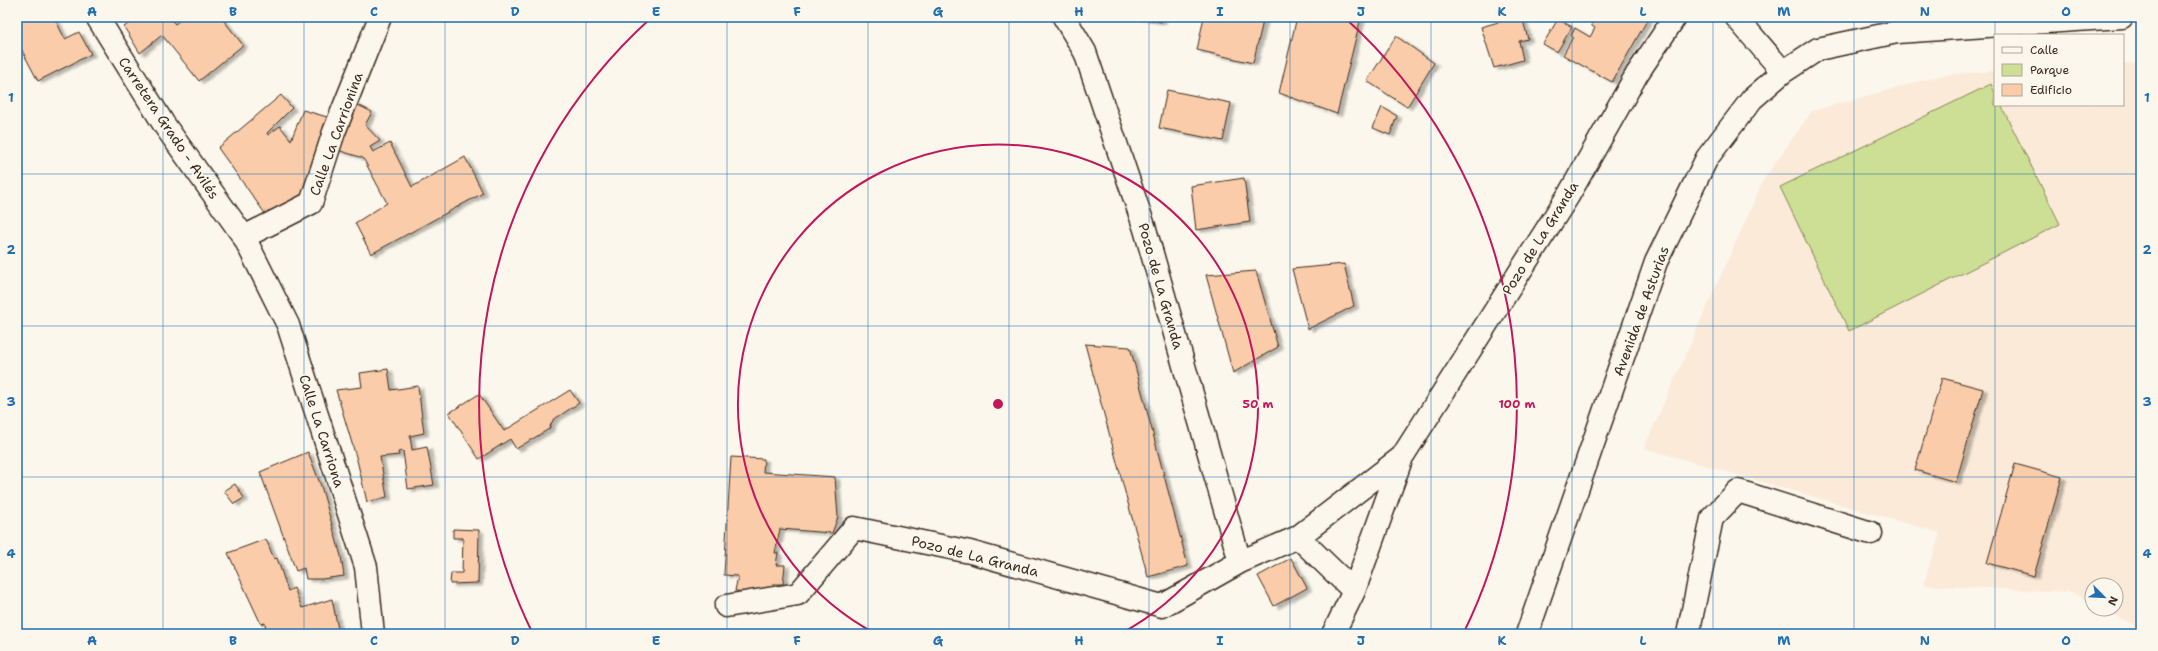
<svg xmlns="http://www.w3.org/2000/svg" width="2158" height="651" font-family="'Shantell Sans',sans-serif">
	<style>
		.built { fill: #fbead8 }
		.green { fill: #cddf94; stroke: #848459 }
		.building { fill: #facca9; stroke: #3b2a1e; filter: url(#shadow) }
		.lines { fill: none; stroke-linecap: round; stroke-linejoin: round }
		.street-casing { stroke: #3b2a1e; stroke-width: 25 }
		.secondary-casing { stroke: #3b2a1e; stroke-width: 25 }
		.street { stroke: #fbf7ec; stroke-width: 22 }
		.secondary { stroke: #fbf7ec; stroke-width: 22 }
		.grid { fill: none; stroke: #1f6fb2; stroke-width: 1; stroke-opacity: 0.55 }
		.ring { fill: none; stroke: #c2185b; stroke-width: 2 }
		.labels { text-anchor: middle; dominant-baseline: central; stroke-width: 3.5; stroke-linejoin: round; paint-order: stroke }
		.street-label { font-size: 14px; fill: #3b2a1e; stroke: #fbf7ec }
		.centre { fill: #c2185b; stroke: #fbf7ec; stroke-width: 2 }
		.ring-label { font-size: 12px; text-anchor: middle; font-weight: bold; fill: #c2185b; stroke: #fbf7ec; stroke-width: 3.5; stroke-linejoin: round; paint-order: stroke }
		.neatline { fill: none; stroke: #1f6fb2; stroke-width: 1.5 }
		.grid-label { font-size: 13px; text-anchor: middle; font-weight: bold; fill: #1f6fb2 }
	</style>
	<defs>
		<filter id="shadow"><feDropShadow dx="4.5" dy="2.5" stdDeviation="1" flood-color="#0004"/></filter>
	</defs>
	<rect width="100%" height="100%" fill="#fbf7ec"/>
	<filter id="ink" filterUnits="userSpaceOnUse"><feTurbulence type="fractalNoise" baseFrequency=".025" numOctaves="2"/><feDisplacementMap in="SourceGraphic" scale="8" xChannelSelector="R" yChannelSelector="G"/><feConvolveMatrix kernelMatrix="1 2 1 2 8 2 1 2 1" color-interpolation-filters="sRGB"/></filter>
	<g filter="url(#ink)">
		<path class="built" d="M2141 62V629L2104 609H2116V585H2092V603L2072 592 1923 585 1940 533 1644 448 1764 179 1812 111 1943 75 1995 71V105H2123V64Z"/>
		<path class="green" d="M1991 84 1995 93V105H2001L2060 224 1849 331 1780 187Z"/>
		<path class="building" d="M19 17H54L65 39 79 32 91 54 38 81 17 41V18Z
			M137 17H169L175 24 184 17H221L243 45 199 81 162 35 140 53 124 27Z
			M1136 17H1162L1161 22Z
			M1204 17H1264L1253 63 1197 50Z
			M1297 17H1361L1337 114 1279 93Z
			M1516 17H1522L1528 39 1519 41 1523 60 1494 68 1481 27Z
			M1590 17H1649L1612 82 1563 55 1573 37 1571 36 1575 28 1590 37 1595 28 1592 26Z
			M1558 19 1572 27 1557 52 1543 44Z
			M1396 36 1434 63 1407 107 1367 81Z
			M1167 90 1231 103 1223 141 1159 128Z
			M281 95 292 108 267 133 268 135 280 126 291 140 303 110 327 117 304 186 307 190 269 219 218 148Z
			M348 100 372 112 365 125 380 141 370 147 373 152 390 143 412 187 465 157 483 193 371 254 355 223 387 203 363 158 334 149Z
			M1382 107 1397 116 1390 135 1373 128Z
			M1244 178 1250 222 1196 230 1191 186Z
			M1344 264 1354 306 1308 329 1292 269Z
			M1256 271 1278 347 1233 373 1206 275Z
			M1085 344 1130 347 1188 566 1148 577Z
			M388 369 391 390 418 386 424 433 410 436 412 450 427 447 434 485 408 489 403 451 398 452 399 455 380 457 387 497 367 502 357 460 336 390 362 387 360 373Z
			M1942 378 1983 389 1956 482 1915 470Z
			M570 390 579 403 553 420 549 429 516 449 510 439 479 459 449 413 479 394 504 431Z
			M308 452 321 486 341 556 344 576 322 579H306L304 568 296 571 260 472Z
			M731 457 764 459 763 472 835 477 838 517 832 533 780 529 775 553H778L776 565H785L783 584H774L773 593 735 591 738 576 724 575Z
			M2015 464 2062 477 2034 576 1987 563Z
			M235 484 244 498 234 504 224 491Z
			M453 529 479 530 478 583 450 584 451 573H462L463 538H453Z
			M266 539 274 559 277 558 288 591 294 588 302 608 332 599 339 634H267L265 623 261 624 228 553Z
			M1291 558 1307 588 1274 606 1258 576Z"/>
		<g class="lines">
			<defs>
				<path id="street" d="M1064 17 1085 52 1145 229 1240 562 1298 537 1402 457 1568 196 1637 74 1675 17
					M1736 17 1783 72
					M244 237 311 203 334 132 380 17
					M1298 537 1354 591 1333 634
					M1354 591 1402 457
					M726 606 798 594 854 528 970 552 1162 606 1240 562
					M1527 634 1656 262 1707 158 1752 99 1783 72 1818 49 1897 32 2122 17
					M1688 634 1712 518 1738 491 1871 533"/>
				<path id="secondary" d="M97 17 165 126 244 237 288 325 366 567 373 634"/>
			</defs>
			<use href="#street" class="street-casing"/>
			<use href="#secondary" class="secondary-casing"/>
			<use href="#street" class="street"/>
			<use href="#secondary" class="secondary"/>
		</g>
	</g>
	<path class="grid" d="M163 17V634M304 17V634M445 17V634M586 17V634M727 17V634M868 17V634M1009 17V634M1149 17V634M1290 17V634M1431 17V634M1572 17V634M1713 17V634M1854 17V634M1995 17V35M1995 105V634M17 174H2141M17 326H2141M17 477H2141"/>
	<g class="ring">
		<path d="M876 634A260 260 0 1 1 1120 634"/>
		<path d="M532 632A519 519 0 0 1 651 18M1345 18A519 519 0 0 1 1464 632"/>
	</g>
	<g class="labels">
		<g class="street-label">
			<text transform="translate(169 128) rotate(56)">Carretera Grado - Avilés</text>
			<text transform="translate(336 134) rotate(-70)">Calle La Carrionina</text>
			<text transform="translate(1540 238) rotate(-58)">Pozo de La Granda</text>
			<text transform="translate(1161 286) rotate(74)">Pozo de La Granda</text>
			<text transform="translate(1641 311) rotate(-70)">Avenida de Asturias</text>
			<text transform="translate(322 431) rotate(72)">Calle La Carriona</text>
			<text transform="translate(975 556) rotate(14)">Pozo de La Granda</text>
		</g>
	</g>
	<circle cx="998" cy="404" r="6" class="centre"/>
	<g class="ring-label">
		<text x="1258" y="408">50 m</text>
		<text x="1517" y="408">100 m</text>
	</g>
	<rect width="2158" height="651" fill="none" stroke="#fbf7ec" stroke-width="44"/>
	<rect x="1994" y="34" width="130" height="72" fill="#fbf7ec" stroke="#aea59a"/>
	<rect x="2002" y="47" width="20" height="6" fill="#fbf7ec" stroke="#aea59a"/>
	<text x="2030" y="54" font-size="12" fill="#3b2a1e">Calle</text>
	<rect x="2002" y="64" width="20" height="12" fill="#cddf94" stroke="#aea59a"/>
	<text x="2030" y="74" font-size="12" fill="#3b2a1e">Parque</text>
	<rect x="2002" y="84" width="20" height="12" fill="#facca9" stroke="#aea59a"/>
	<text x="2030" y="94" font-size="12" fill="#3b2a1e">Edificio</text>
	<g transform="translate(2104 597) rotate(114)"><circle r="19" fill="#fbf7ec" stroke="#aea59a"/>
	<path d="M0-3L7 15L0 10L-7 15Z" fill="#1f6fb2"/>
	<text y="-6" font-size="11" font-weight="bold" text-anchor="middle" fill="#3b2a1e">N</text>
	</g>
	<rect x="22" y="22" width="2114" height="607" class="neatline"/>
	<g class="grid-label">
		<text x="92" y="16">A</text>
		<text x="233" y="16">B</text>
		<text x="374" y="16">C</text>
		<text x="515" y="16">D</text>
		<text x="656" y="16">E</text>
		<text x="797" y="16">F</text>
		<text x="938" y="16">G</text>
		<text x="1079" y="16">H</text>
		<text x="1220" y="16">I</text>
		<text x="1361" y="16">J</text>
		<text x="1502" y="16">K</text>
		<text x="1643" y="16">L</text>
		<text x="1784" y="16">M</text>
		<text x="1925" y="16">N</text>
		<text x="2066" y="16">O</text>
		<text x="11" y="102">1</text>
		<text x="2147" y="102">1</text>
		<text x="11" y="254">2</text>
		<text x="2147" y="254">2</text>
		<text x="11" y="406">3</text>
		<text x="2147" y="406">3</text>
		<text x="11" y="558">4</text>
		<text x="2147" y="558">4</text>
		<text x="92" y="645">A</text>
		<text x="233" y="645">B</text>
		<text x="374" y="645">C</text>
		<text x="515" y="645">D</text>
		<text x="656" y="645">E</text>
		<text x="797" y="645">F</text>
		<text x="938" y="645">G</text>
		<text x="1079" y="645">H</text>
		<text x="1220" y="645">I</text>
		<text x="1361" y="645">J</text>
		<text x="1502" y="645">K</text>
		<text x="1643" y="645">L</text>
		<text x="1784" y="645">M</text>
		<text x="1925" y="645">N</text>
		<text x="2066" y="645">O</text>
	</g>
</svg>
